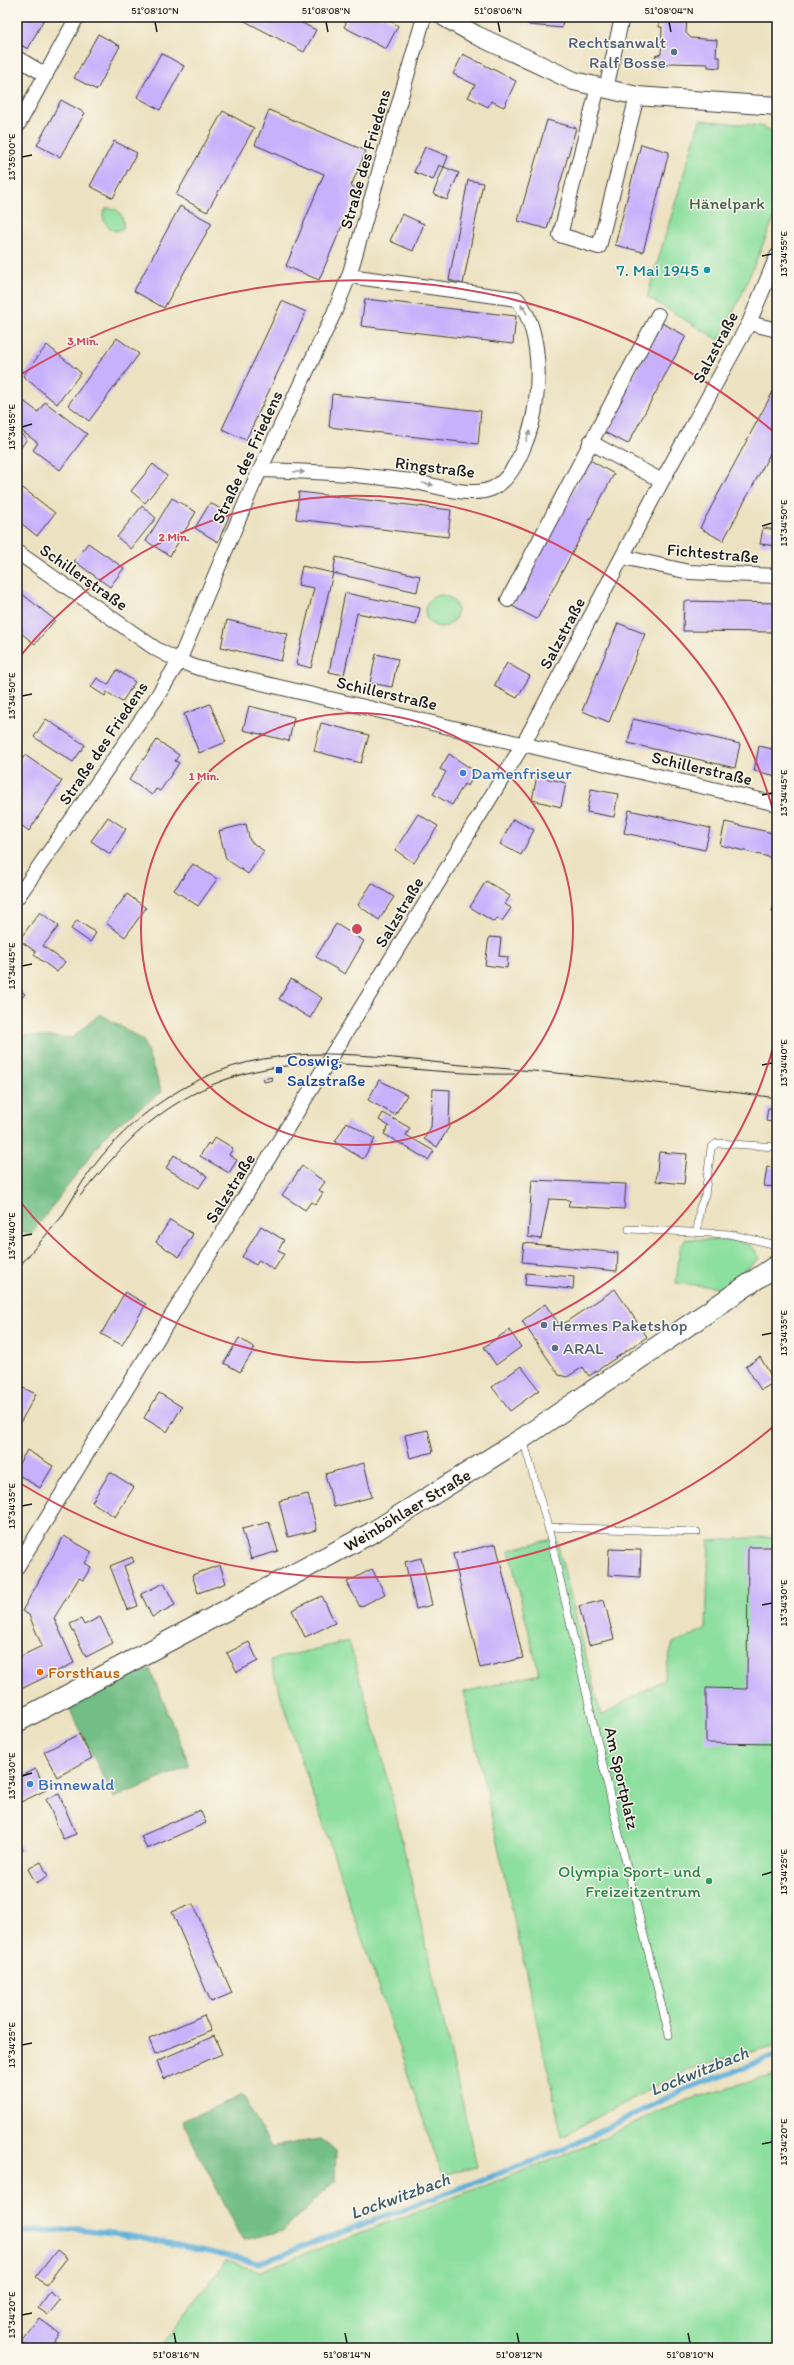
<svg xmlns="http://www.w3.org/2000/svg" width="794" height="2365" font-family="Itim,sans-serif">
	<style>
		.green { fill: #8ddf9f; stroke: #547e5e }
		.forest { fill: #72be86; stroke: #476d51 }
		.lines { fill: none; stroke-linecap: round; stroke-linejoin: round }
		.stream { stroke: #5daed8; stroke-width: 5.5 }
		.building { fill: #c8b1fc }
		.service-casing { stroke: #3b3a35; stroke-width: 8 }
		.minor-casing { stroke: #3b3a35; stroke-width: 16 }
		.tertiary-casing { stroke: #3b3a35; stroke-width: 20 }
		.secondary-casing { stroke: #3b3a35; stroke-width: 22 }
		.service { stroke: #fff; stroke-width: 7 }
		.minor { stroke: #fff; stroke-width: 14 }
		.tertiary { stroke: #fff; stroke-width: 18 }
		.secondary { stroke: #fff; stroke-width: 20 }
		.tram { stroke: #1c1c1c; stroke-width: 1 }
		.oneway { fill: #999 }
		.ticks { fill: none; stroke: #1c1c1c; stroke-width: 1.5 }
		.ring { fill: none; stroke: #d1495b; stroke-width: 2 }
		.service-dot { fill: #5c6f8a; stroke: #fbf7ec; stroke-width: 1.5 }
		.culture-dot { fill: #0f9aa8; stroke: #fbf7ec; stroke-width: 1.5 }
		.shop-dot { fill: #3f7fe0; stroke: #fbf7ec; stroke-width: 1.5 }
		.transit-dot { fill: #1a4fb4; stroke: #fbf7ec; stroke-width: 1.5 }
		.food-dot { fill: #e8710a; stroke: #fbf7ec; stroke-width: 1.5 }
		.leisure-dot { fill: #2e9e5b; stroke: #fbf7ec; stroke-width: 1.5 }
		.labels { text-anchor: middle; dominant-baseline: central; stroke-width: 3; stroke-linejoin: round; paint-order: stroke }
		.service-label { font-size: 17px; fill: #4e5e75; stroke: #fbf7ec; text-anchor: start }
		.street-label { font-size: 17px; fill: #1c1c1c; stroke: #fbf7ec }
		.park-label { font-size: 17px; fill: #44604a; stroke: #fbf7ec }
		.culture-label { font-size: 17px; fill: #0d838f; stroke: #fbf7ec; text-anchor: end }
		.shop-label { font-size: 17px; fill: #366cbe; stroke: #fbf7ec; text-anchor: start }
		.transit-label { font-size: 17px; fill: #164399; stroke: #fbf7ec; text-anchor: start }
		.food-label { font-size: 17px; fill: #c56008; stroke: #fbf7ec; text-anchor: start }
		.leisure-label { font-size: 17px; fill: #27864d; stroke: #fbf7ec; text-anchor: end }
		.water-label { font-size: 18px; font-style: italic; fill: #395e71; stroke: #fbf7ec }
		.centre { fill: #d1495b; stroke: #fbf7ec; stroke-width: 2 }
		.ring-label { font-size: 12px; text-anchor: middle; font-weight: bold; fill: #d1495b; stroke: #fbf7ec; stroke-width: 3; stroke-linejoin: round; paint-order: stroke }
		.neatline { fill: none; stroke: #1c1c1c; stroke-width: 1.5 }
		.ticks-label { font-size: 10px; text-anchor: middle; fill: #1c1c1c }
	</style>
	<rect width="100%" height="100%" fill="#fbf7ec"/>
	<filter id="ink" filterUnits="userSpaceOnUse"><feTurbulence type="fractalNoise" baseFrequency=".025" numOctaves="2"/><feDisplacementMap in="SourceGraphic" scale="8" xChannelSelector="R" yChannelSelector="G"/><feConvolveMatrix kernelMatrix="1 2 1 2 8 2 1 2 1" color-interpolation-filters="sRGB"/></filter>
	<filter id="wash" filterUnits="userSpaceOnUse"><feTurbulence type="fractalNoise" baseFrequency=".012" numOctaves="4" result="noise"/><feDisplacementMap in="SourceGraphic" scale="16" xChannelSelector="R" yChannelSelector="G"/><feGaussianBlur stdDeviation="0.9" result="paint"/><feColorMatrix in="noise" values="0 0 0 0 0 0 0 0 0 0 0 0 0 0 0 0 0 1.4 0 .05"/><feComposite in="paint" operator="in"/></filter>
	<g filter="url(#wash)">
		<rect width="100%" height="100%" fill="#ece2c1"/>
		<path class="green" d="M700 120 760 126 777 133V211L742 294 719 340 647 297Z
			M107 208C120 208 125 217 123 229L115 231C106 227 98 216 107 208Z
			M425 611a16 16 0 1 1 32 0a16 16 0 1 1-32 0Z
			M686 1239 735 1241 752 1246 760 1258 723 1288 676 1283 680 1248Z
			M777 1536V2045L686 2070 562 2136 464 1692 539 1674 509 1550 556 1538 601 1716 663 1680 673 1643 706 1629 709 1541Z
			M349 1641 385 1767 477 2167 442 2175 291 1729 270 1660Z
			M777 2074V2348H159L226 2261 260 2271 570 2153 677 2103Z"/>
		<path class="forest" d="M100 1014 143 1040 162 1092 110 1130 30 1236 17 1227V1035L72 1038Z
			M150 1669 190 1766 114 1798 67 1704Z
			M243 2095 271 2147 320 2139 336 2151 335 2182 283 2231 243 2240 182 2121Z"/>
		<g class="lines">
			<path class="stream" d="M17 2228 19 2232 80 2229 135 2236 259 2263 562 2150 683 2090 777 2055"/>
		</g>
		<g id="blocks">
			<path class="building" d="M17 17H45L28 49 17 43Z
				M237 17H290L316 30 304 52Z
				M349 17H385L398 26 386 49 344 27Z
				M530 17H563L562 28 529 25Z
				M659 17 687 18 686 33 691 38 717 40 716 57H720V68L708 67V64L671 63 659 69 655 56 661 54 662 27H659Z
				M98 34 120 46 97 90 74 78Z
				M161 53 184 66 160 110 137 97Z
				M463 54 516 81 504 107 491 101 488 107 468 97 475 85 453 74Z
				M61 100 85 113 60 157 37 145Z
				M269 110 366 151 351 186 358 188 319 280 286 266 324 174 255 145Z
				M223 111 254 128 207 212 176 195Z
				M547 120 576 128 547 229 518 221Z
				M114 141 137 153 113 198 90 186Z
				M641 144 669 152 643 252 615 245Z
				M425 147 448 156 444 167 439 165 433 180 414 172Z
				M444 167 459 173 447 200 433 194Z
				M468 180 483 183 463 284 449 280Z
				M180 206 212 223 164 308 134 291Z
				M402 214 424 224 413 251 390 241Z
				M365 299 516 316 513 344 361 326Z
				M282 301 306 312 246 440 222 429Z
				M662 323 686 336 628 444 604 432Z
				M117 338 139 354 89 421 68 405Z
				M47 345 81 373 57 404 23 376Z
				M777 384V441L723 541 700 528Z
				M332 394 481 411 478 444 329 427Z
				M17 396 38 412 45 402 87 434 60 470 33 450 38 443 19 429 21 426 17 423Z
				M17 431 27 439 17 453Z
				M590 460 614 474 537 619 512 606Z
				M153 464 167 476 145 503 131 491Z
				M23 488 55 513 37 536 17 520V496Z
				M299 492 451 510 448 537 296 519Z
				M172 498 196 512 170 556 146 541Z
				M210 503 230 514 218 542 195 528Z
				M142 506 156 518 131 549 117 537Z
				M763 528 777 530V546L760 544Z
				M88 543 124 568 110 587 74 561Z
				M336 557 420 576 417 592 333 573Z
				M302 566 333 573 311 668 296 664 314 588 298 585Z
				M17 590 55 620 35 644 17 630Z
				M345 593 420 608 416 625 357 613 344 675 329 672Z
				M684 601 777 603V632L683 631Z
				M227 620 288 634 281 661 221 647Z
				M618 623 645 634 609 722 582 711Z
				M376 654 398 659 392 687 370 683Z
				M507 663 530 676 517 698 494 686Z
				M117 670 135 682 122 702 107 692 105 696 91 687 97 678 108 685Z
				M210 704 226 742 199 753 184 714Z
				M249 706 294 717 289 741 243 730Z
				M46 719 85 745 73 762 34 737Z
				M633 719 740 744 735 768 628 743Z
				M321 723 369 735 361 763 314 751Z
				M157 740 179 755 175 761 179 763 160 791 156 789 152 795 129 780Z
				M759 746 777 750V776L754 771Z
				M449 754 476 772 468 786 464 784 452 805 433 794 446 772 440 769Z
				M25 755 62 781 29 831 17 822V766Z
				M537 776 566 783 561 807 532 800Z
				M591 789 618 794 614 817 587 812Z
				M629 810 710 828 705 850 624 833Z
				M418 814 438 826 414 863 395 850Z
				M108 817 126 829 110 854 91 841Z
				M513 819 534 830 521 855 500 844Z
				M725 822 777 834V859L720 845Z
				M246 824 250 841 264 851 248 874 226 859 219 831Z
				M193 864 217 879 198 906 174 890Z
				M486 881 510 896 505 904 511 908 502 921 497 918 494 922 470 907Z
				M372 883 394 897 379 920 358 905Z
				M127 894 146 908 125 937 106 923Z
				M776 894 777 895V913L772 912Z
				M40 912 59 926 43 946 65 962 57 972 34 955 36 952 19 940Z
				M77 920 96 933 90 942 71 929Z
				M336 924 364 941 345 974 316 957Z
				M489 937 501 938 499 956 508 957 507 968 485 965Z
				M291 979 322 998 310 1018 279 999Z
				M17 988 25 994 17 1004Z
				M272 1077 273 1080 264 1082 263 1079Z
				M379 1080 407 1095 395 1115 368 1100Z
				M433 1089 450 1090 449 1127 437 1147 424 1139 431 1127Z
				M768 1108 777 1109V1123L766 1121Z
				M383 1113 410 1128 406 1135 434 1151 428 1160 384 1134 389 1126 379 1120Z
				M347 1122 375 1139 363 1159 335 1142Z
				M215 1137 233 1148 229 1155 237 1160 229 1173 200 1156 208 1143 210 1145Z
				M659 1152 687 1154 684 1184 656 1181Z
				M174 1155 207 1176 199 1188 166 1168Z
				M302 1166 325 1182 319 1190 323 1193 316 1204 311 1202 305 1210 282 1195Z
				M767 1167 777 1168V1187L764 1186Z
				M532 1180 626 1184 624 1209 568 1206 570 1200 549 1199 541 1239 528 1237Z
				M170 1220 193 1234 179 1257 156 1242Z
				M261 1226 284 1240 278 1251 284 1254 274 1270 259 1260 256 1265 242 1257Z
				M524 1243 618 1253 617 1271 522 1262Z
				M526 1273 574 1277 573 1289 525 1285Z
				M615 1289 647 1337 589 1376 583 1367 567 1377 559 1375 522 1321 545 1304 560 1326Z
				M125 1292 146 1304 122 1345 101 1334Z
				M509 1330 521 1347 496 1365 484 1347Z
				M239 1338 255 1348 240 1372 224 1363Z
				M760 1357 775 1382 761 1390 746 1366Z
				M521 1366 539 1390 510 1411 492 1387Z
				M21 1387 36 1394 20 1423 17 1422V1394Z
				M159 1393 182 1407 167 1432 144 1418Z
				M428 1430 433 1452 410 1458 405 1435Z
				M27 1450 53 1466 40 1488 17 1474V1467Z
				M364 1463 372 1497 334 1507 325 1474Z
				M110 1472 134 1487 115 1517 92 1502Z
				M308 1494 317 1530 288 1537 279 1501Z
				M269 1522 278 1551 251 1559 242 1529Z
				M64 1536 92 1552 85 1563 91 1567 83 1580 79 1578 54 1618 74 1663 17 1691V1658L42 1646 29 1615 22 1611Z
				M496 1544 523 1658 480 1668 453 1554Z
				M748 1547H777V1744L706 1743V1688L747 1689Z
				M609 1549 641 1550 640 1577 608 1575Z
				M132 1557 134 1562 124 1566 138 1606 127 1610 110 1566Z
				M421 1558 432 1605 416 1609 405 1562Z
				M220 1565 226 1583 198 1593 192 1575Z
				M372 1569 385 1594 360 1607 347 1582Z
				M164 1583 175 1605 152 1617 141 1594Z
				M322 1596 335 1623 305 1637 292 1610Z
				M604 1600 614 1639 589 1645 579 1606Z
				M100 1617 113 1643 86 1657 70 1624 81 1619 84 1625Z
				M249 1642 258 1661 237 1672 227 1653Z
				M79 1734 92 1758 57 1777 44 1752Z
				M36 1769 46 1790 21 1802 17 1794V1778Z
				M59 1794 76 1834 63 1839 46 1799Z
				M200 1810 206 1823 147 1849 141 1836Z
				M17 1839 23 1850 17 1853Z
				M41 1862 48 1876 36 1883 28 1869Z
				M193 1904 232 1993 211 2002 172 1912Z
				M204 2015 211 2031 155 2054 149 2039Z
				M214 2036 222 2054 164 2079 157 2061Z
				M57 2250 67 2258 46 2285 36 2277Z
				M50 2292 60 2300 48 2315 38 2308Z
				M39 2318 60 2334 49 2348H29L21 2342Z"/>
		</g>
	</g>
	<g filter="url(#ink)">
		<use href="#blocks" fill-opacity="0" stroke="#3b3a35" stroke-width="1"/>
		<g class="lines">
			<defs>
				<path id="service" d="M629 1229 729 1234 777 1245
					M697 1232 700 1207 705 1195 711 1148 717 1143 777 1147
					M523 1439 548 1527 697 1532
					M548 1527 621 1843 669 2035"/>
				<path id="minor" d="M17 58 46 75
					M598 87 560 235 599 247 637 96
					M606 89 622 17
					M17 127 77 17
					M749 323 777 330
					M590 442 662 481
					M260 470C289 471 319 472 348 474 369 477 390 478 411 481 435 485 468 498 491 489 517 479 534 425 536 400 540 368 538 325 517 299L349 276
					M17 552 156 649 179 661 198 668 777 804
					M623 557 689 572 777 576
					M508 600 658 315
					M17 898 155 700 179 661 253 485 334 313 349 276 424 17
					M17 1567 524 743 662 481 749 323 777 256"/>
				<path id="tertiary" d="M444 17 476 35 574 81 637 96 777 106"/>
				<path id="secondary" d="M17 1722 373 1532 523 1438 777 1265"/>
			</defs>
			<use href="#service" class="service-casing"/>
			<use href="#minor" class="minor-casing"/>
			<use href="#tertiary" class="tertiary-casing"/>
			<use href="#secondary" class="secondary-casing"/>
			<use href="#service" class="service"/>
			<use href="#minor" class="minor"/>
			<use href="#tertiary" class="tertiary"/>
			<use href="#secondary" class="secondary"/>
			<path class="tram" d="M80 1196C104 1168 128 1138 158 1116 275 1030 385 1077 515 1074
				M62 1216C72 1201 80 1184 91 1170 121 1128 168 1091 217 1072 298 1040 389 1059 473 1066 575 1074 676 1084 777 1098
				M17 1269 65 1213"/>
		</g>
		<defs><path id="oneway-solid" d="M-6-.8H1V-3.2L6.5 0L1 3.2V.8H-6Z"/></defs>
		<g class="oneway">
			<use href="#oneway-solid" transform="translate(524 309) rotate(-122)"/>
			<use href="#oneway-solid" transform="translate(528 436) rotate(-69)"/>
			<use href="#oneway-solid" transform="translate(299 472) rotate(3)"/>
			<use href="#oneway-solid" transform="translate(428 484) rotate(10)"/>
		</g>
	</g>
	<path class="ticks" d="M155 22 157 32M326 22 328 32M498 22 500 32M669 22 671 32M22 157 32 155M762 256 772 254M22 427 32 424M762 526 772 523M22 696 32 694M762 795 772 793M22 966 32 964M762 1065 772 1063M22 1236 32 1234M762 1335 772 1333M22 1506 32 1504M762 1605 772 1603M22 1776 32 1773M762 1875 772 1872M22 2045 32 2043M762 2144 772 2142M22 2315 32 2313M174 2333 176 2343M345 2333 347 2343M517 2333 519 2343M688 2333 690 2343"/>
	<g class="ring">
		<circle cx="357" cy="929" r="216"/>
		<path d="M776 1037A433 433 0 0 1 18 1199M18 659A433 433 0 0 1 776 821"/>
		<path d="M774 1426A649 649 0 0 1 18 1482M18 376A649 649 0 0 1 774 432"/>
	</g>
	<g class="service-dot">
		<circle cx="674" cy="52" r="4"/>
		<circle cx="544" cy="1325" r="4"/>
		<circle cx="555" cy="1348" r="4"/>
	</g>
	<circle class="culture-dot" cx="707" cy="270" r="4"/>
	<g class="shop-dot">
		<circle cx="463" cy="773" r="4"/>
		<circle cx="30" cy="1784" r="4"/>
	</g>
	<rect class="transit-dot" x="275" y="1066" width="8" height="8" rx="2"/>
	<circle class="food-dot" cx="40" cy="1672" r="4"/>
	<circle class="leisure-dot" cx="709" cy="1881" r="4"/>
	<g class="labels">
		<g class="service-label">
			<text x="666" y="42" text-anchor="end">Rechtsanwalt<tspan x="666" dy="20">Ralf Bosse</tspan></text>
			<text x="552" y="1325">Hermes Paketshop</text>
			<text x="563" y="1348">ARAL</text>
		</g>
		<g class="street-label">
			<text transform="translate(365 159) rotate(-74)">Straße des Friedens</text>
			<text transform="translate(715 347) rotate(-62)">Salzstraße</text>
			<text transform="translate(247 457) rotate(-65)">Straße des Friedens</text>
			<text transform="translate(435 467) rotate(7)">Ringstraße</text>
			<text transform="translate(713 553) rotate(5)">Fichtestraße</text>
			<text transform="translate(84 577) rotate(35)">Schillerstraße</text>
			<text transform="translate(562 633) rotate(-62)">Salzstraße</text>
			<text transform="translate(387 693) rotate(13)">Schillerstraße</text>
			<text transform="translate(103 743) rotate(-56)">Straße des Friedens</text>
			<text transform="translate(702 768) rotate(13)">Schillerstraße</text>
			<text transform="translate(399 912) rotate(-59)">Salzstraße</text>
			<text transform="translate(230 1188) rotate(-58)">Salzstraße</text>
			<text transform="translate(407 1510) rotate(-31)">Weinböhlaer Straße</text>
			<text transform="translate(622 1778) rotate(77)">Am Sportplatz</text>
		</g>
		<g class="park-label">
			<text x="727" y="203">Hänelpark</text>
		</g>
		<g class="culture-label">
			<text x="699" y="270">7. Mai 1945</text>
		</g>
		<g class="shop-label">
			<text x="471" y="773">Damenfriseur</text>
			<text x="38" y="1784">Binnewald</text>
		</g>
		<g class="transit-label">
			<text x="287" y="1060">Coswig,<tspan x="287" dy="20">Salzstraße</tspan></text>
		</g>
		<g class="food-label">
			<text x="48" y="1672">Forsthaus</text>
		</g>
		<g class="leisure-label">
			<text x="701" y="1871">Olympia Sport- und<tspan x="701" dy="20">Freizeitzentrum</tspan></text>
		</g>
		<g class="water-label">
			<text transform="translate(699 2071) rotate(-22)">Lockwitzbach</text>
			<text transform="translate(400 2196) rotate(-20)">Lockwitzbach</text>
		</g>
	</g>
	<circle cx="357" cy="929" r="6" class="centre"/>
	<g class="ring-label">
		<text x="83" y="345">3 Min.</text>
		<text x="174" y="541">2 Min.</text>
		<text x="204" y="780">1 Min.</text>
	</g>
	<rect width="794" height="2365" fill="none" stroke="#fbf7ec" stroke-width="44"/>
	<rect x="22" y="22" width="750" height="2321" class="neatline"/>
	<g class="ticks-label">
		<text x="155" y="14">51°08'10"N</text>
		<text x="326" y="14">51°08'08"N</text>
		<text x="498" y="14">51°08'06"N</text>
		<text x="669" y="14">51°08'04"N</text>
		<text transform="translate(11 157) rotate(-90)" y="4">13°35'00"E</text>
		<text transform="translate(783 254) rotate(-90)" y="4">13°34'55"E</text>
		<text transform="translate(11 427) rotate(-90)" y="4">13°34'55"E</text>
		<text transform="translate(783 523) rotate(-90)" y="4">13°34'50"E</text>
		<text transform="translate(11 696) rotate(-90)" y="4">13°34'50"E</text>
		<text transform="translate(783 793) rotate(-90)" y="4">13°34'45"E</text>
		<text transform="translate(11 966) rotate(-90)" y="4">13°34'45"E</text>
		<text transform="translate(783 1063) rotate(-90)" y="4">13°34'40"E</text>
		<text transform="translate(11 1236) rotate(-90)" y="4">13°34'40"E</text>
		<text transform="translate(783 1333) rotate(-90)" y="4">13°34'35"E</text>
		<text transform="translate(11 1506) rotate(-90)" y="4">13°34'35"E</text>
		<text transform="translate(783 1603) rotate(-90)" y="4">13°34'30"E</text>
		<text transform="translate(11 1776) rotate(-90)" y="4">13°34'30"E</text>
		<text transform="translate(783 1872) rotate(-90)" y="4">13°34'25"E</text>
		<text transform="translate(11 2045) rotate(-90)" y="4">13°34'25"E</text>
		<text transform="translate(783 2142) rotate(-90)" y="4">13°34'20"E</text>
		<text transform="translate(11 2315) rotate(-90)" y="4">13°34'20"E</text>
		<text x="176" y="2358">51°08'16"N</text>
		<text x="347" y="2358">51°08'14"N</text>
		<text x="519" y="2358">51°08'12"N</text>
		<text x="690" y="2358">51°08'10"N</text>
	</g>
</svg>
